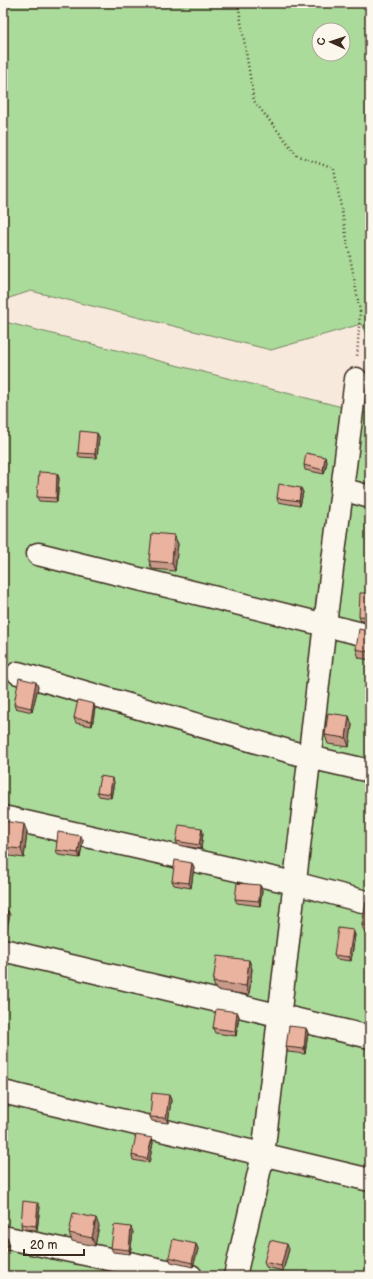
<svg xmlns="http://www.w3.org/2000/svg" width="373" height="1279" font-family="'Balsamiq Sans',sans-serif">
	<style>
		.green { fill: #abdb9b; stroke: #73825c; fill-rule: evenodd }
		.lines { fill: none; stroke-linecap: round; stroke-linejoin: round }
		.street-casing { stroke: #3b2a1e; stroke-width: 25 }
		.path { stroke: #3b2a1e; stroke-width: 2.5; stroke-dasharray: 1 3; stroke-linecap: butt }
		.street { stroke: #fbf7ec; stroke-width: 22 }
		.wall { fill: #c99a89; stroke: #3b2a1e }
		.shaded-wall { fill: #a47d6f; stroke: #3b2a1e }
		.building { fill: #eab39f; stroke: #3b2a1e }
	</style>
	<rect width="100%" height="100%" fill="#f8e9dd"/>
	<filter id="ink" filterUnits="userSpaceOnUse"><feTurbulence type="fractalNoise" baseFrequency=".025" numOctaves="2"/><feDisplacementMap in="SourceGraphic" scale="8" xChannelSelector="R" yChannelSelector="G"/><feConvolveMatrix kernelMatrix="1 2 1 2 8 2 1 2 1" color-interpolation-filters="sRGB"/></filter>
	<g filter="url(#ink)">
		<path class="green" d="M3 3H370V342L361 324 271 350 31 291 3 300ZM319 30H343V54H319Z
			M5 322 370 414V1276H3V334Z"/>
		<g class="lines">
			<defs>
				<path id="street" d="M342 489 370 497
					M38 554 370 636
					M18 673 309 757 370 771
					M3 817 294 883 370 903
					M3 950 370 1037
					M3 1092 370 1180
					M3 1237 191 1276
					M235 1276 263 1155 325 624 356 379"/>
			</defs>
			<use href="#street" class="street-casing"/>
			<path class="path" d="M238 3 254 101 297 155 334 169 360 311 357 358"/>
			<use href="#street" class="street"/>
		</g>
		<path class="wall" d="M97 433 99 437 97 458 79 457 78 453Z
			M327 462 324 474 305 470 304 465Z
			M57 473 59 478 57 502 39 501 37 497Z
			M303 492 300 506 278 502 277 498Z
			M174 535 178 544 175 571 152 569 149 561Z
			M370 593V621H361L359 616Z
			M370 631V660L359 658 356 649Z
			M36 682 38 687 32 712 15 708 14 704Z
			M95 708 92 726 76 723 74 718Z
			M349 716 352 725 349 747 328 744 325 735Z
			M114 782 111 798 99 796 97 792Z
			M3 821 27 832 24 858 3 855Z
			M203 833 201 849 178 845 176 841Z
			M83 840 80 858 58 855 56 850Z
			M192 863 194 867 191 888 174 885 172 881Z
			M262 890 260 906 237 903 235 899Z
			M370 903V934H365L362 925Z
			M353 930 355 935 351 961 336 959 334 955Z
			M249 960 252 969 249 995 216 990 213 982Z
			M237 1012 239 1016 236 1036 215 1033 213 1028Z
			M306 1028 308 1033 305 1054 288 1052 286 1047Z
			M169 1095 171 1100 168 1123 152 1121 150 1117Z
			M152 1138 153 1143 149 1163 133 1160 132 1155Z
			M40 1207 37 1230 22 1229 21 1224Z
			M99 1226 95 1246 72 1241 69 1233Z
			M133 1232 130 1254 113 1252 111 1248Z
			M3 1236 7 1237 9 1242 6 1254H3Z
			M196 1244 198 1249 193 1267 171 1262 169 1257Z
			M289 1249 283 1271 266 1267 264 1262Z"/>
		<path class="shaded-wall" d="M97 433 99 437 97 458 95 454Z
			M325 457 327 462 324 474 323 470Z
			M57 473 59 478 57 502 56 498Z
			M301 488 303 492 300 506 299 501Z
			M174 535 178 544 175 571 172 563Z
			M36 682 38 687 32 712 31 708Z
			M94 704 95 708 92 726 91 721Z
			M349 716 352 725 349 747 346 738Z
			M112 778 114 782 111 798 110 794Z
			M24 824 27 832 24 858 21 849Z
			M202 828 203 833 201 849 199 845Z
			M81 836 83 840 80 858 78 853Z
			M192 863 194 867 191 888 189 883Z
			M260 885 262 890 260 906 259 901Z
			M8 911 10 915 5 937 3 932Z
			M353 930 355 935 351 961 349 957Z
			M249 960 252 969 249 995 246 986Z
			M237 1012 239 1016 236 1036 235 1031Z
			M306 1028 308 1033 305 1054 304 1049Z
			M169 1095 171 1100 168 1123 166 1118Z
			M152 1138 153 1143 149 1163 147 1159Z
			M38 1203 40 1207 37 1230 36 1226Z
			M96 1218 99 1226 95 1246 92 1238Z
			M131 1227 133 1232 130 1254 129 1250Z
			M7 1237 9 1242 6 1254 4 1250Z
			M196 1244 198 1249 193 1267 192 1263Z
			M287 1244 289 1249 283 1271 281 1266Z"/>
		<path class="building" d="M80 431 97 433 95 454 78 453Z
			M306 453 325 457 323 470 304 465Z
			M39 472 57 473 56 498 37 497Z
			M279 484 301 488 299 501 277 498Z
			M152 533 174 535 172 563 149 561Z
			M360 593H370V617L359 616Z
			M359 629 370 631V652L356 649Z
			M19 678 36 682 31 708 14 704Z
			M78 700 94 704 91 721 74 718Z
			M328 713 349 716 346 738 325 735Z
			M100 776 112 778 110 794 97 792Z
			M3 821 24 824 21 849 3 847Z
			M179 825 202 828 199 845 176 841Z
			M58 832 81 836 78 853 56 850Z
			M175 860 192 863 189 883 172 881Z
			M237 883 260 885 259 901 235 899Z
			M366 902 370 903V926L362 925Z
			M3 910 8 911 3 932Z
			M338 928 353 930 349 957 334 955Z
			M217 956 249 960 246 986 213 982Z
			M216 1009 237 1012 235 1031 213 1028Z
			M289 1026 306 1028 304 1049 286 1047Z
			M152 1093 169 1095 166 1118 150 1117Z
			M136 1135 152 1138 147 1159 132 1155Z
			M23 1201 38 1203 36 1226 21 1224Z
			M73 1213 96 1218 92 1238 69 1233Z
			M114 1225 131 1227 129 1250 111 1248Z
			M3 1236 7 1237 4 1250H3Z
			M173 1239 196 1244 192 1263 169 1257Z
			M270 1240 287 1244 281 1266 264 1262Z"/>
	</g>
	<rect width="373" height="1279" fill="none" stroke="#fbf7ec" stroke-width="16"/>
	<rect x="8" y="8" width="357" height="1263" fill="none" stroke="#3b2a1e" stroke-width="1.5" filter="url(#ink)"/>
	<g transform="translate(331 42) rotate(273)"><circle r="19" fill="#fbf7ec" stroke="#aea59a"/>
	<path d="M0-3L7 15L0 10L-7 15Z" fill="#3b2a1e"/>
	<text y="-6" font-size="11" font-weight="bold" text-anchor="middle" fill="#3b2a1e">С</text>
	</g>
	<path d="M24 1249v6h60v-6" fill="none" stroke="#3b2a1e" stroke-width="2"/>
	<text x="30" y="1249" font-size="12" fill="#3b2a1e" stroke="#fbf7ec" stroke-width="3" paint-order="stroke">20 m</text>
</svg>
